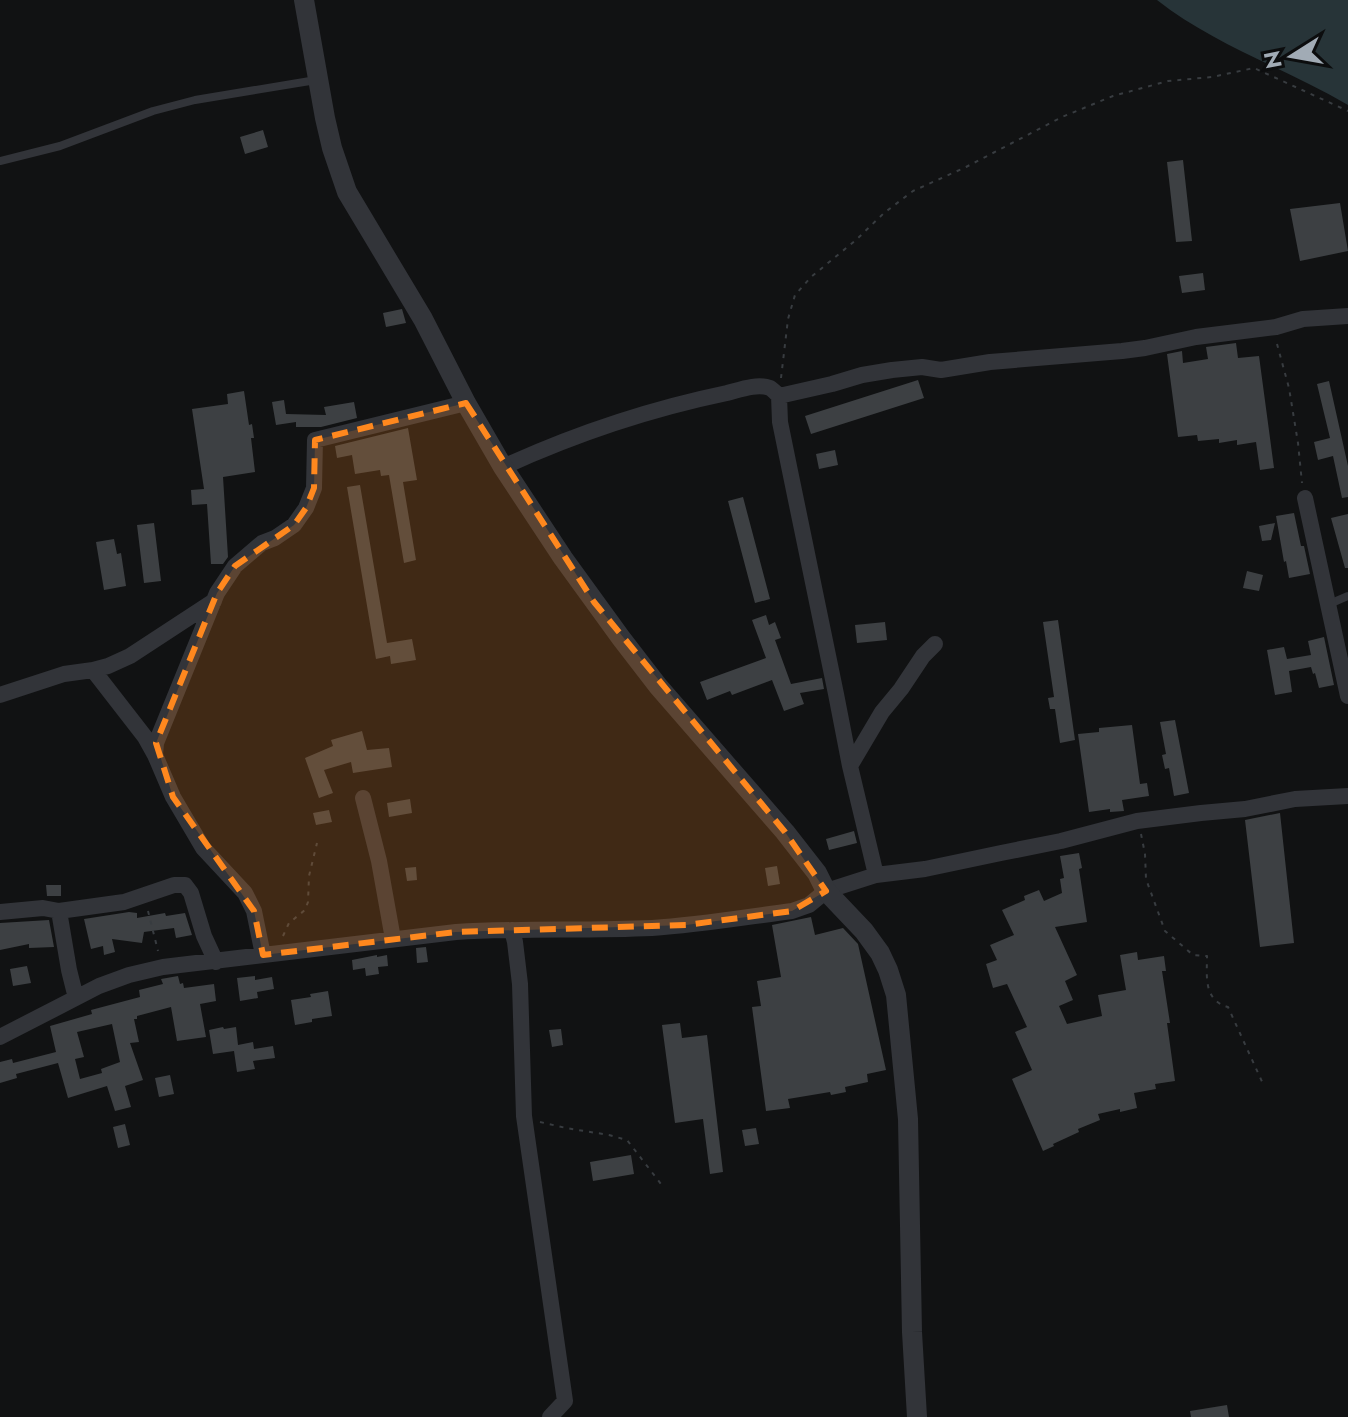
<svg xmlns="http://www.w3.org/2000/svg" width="1348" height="1417" font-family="Jost,sans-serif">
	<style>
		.water { fill: #273438 }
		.building { fill: #3d4043; fill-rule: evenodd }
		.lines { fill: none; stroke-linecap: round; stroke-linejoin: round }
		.path { stroke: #383c40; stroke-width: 2; stroke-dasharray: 4 6; stroke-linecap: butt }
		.service { stroke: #323439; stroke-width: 8 }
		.minor { stroke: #323439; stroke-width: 16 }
		.tertiary { stroke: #323439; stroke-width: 20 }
		.marked { fill: #ff881e; fill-opacity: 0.2; stroke: #ff881e; stroke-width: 6; stroke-dasharray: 16 10; stroke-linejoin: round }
	</style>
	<rect width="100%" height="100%" fill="#111213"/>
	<path class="water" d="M1157 0H1348V105C1285 68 1214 45 1157 0Z"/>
	<path class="building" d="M263 130 268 147 245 154 240 137Z
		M1183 160 1192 241 1176 242 1167 162Z
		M1340 203 1348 251 1300 261 1290 209Z
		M1203 273 1205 290 1182 293 1179 276Z
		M402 309 406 323 386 327 383 313Z
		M1236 343 1238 358 1259 356 1274 468 1260 470 1256 442 1237 445V440L1219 443V439L1198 441 1197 435 1178 437 1167 354 1182 351 1183 363 1208 359 1206 347Z
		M918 380 924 398 811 434 805 416Z
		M1329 381 1348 466V497L1342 498 1333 456 1318 460 1314 442 1330 438 1317 384Z
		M244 391 249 425 252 424 254 438H251L255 472 223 477 228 557 223 564H211L207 504 192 505 191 490 204 489 192 409 228 404 227 394Z
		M284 400 286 414 326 415 324 407 354 402 357 418 321 427H296V422L276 425 272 402Z
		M408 428 417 480 403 482 416 560 404 563 389 475 381 476 380 470 355 474 352 455 337 458 335 446Z
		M835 450 838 465 819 469 816 454Z
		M360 485 387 643 412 639 416 660 391 664 390 656 376 659 347 487Z
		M743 497 770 599 755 603 728 501Z
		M1294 513 1301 546H1304L1310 574 1289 578 1286 561 1284 562 1276 516Z
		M1348 514V568H1345L1331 518Z
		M154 523 161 581 144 583 137 525Z
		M1275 523 1271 540 1262 541 1259 526Z
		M114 539 117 554 121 553 126 586 104 590 96 542Z
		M1247 571 1263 575 1259 591 1243 588Z
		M766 615 769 625 775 622 781 638 775 640 791 684 822 678 824 689 800 693 804 704 784 711 772 680 732 695 730 691 707 700 700 682 766 658 752 620Z
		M1058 620 1075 740 1060 743 1055 709H1050L1048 698 1054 697 1043 622Z
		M885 622 887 640 857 643 855 625Z
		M1324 637 1334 685 1319 688 1315 673 1313 674 1311 667 1289 671 1292 692 1275 695 1267 650 1284 647 1287 659 1311 655 1308 641Z
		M1175 720 1189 793 1174 796 1169 768 1165 769 1162 755 1166 754 1160 722Z
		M1132 725 1140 784 1147 783 1149 796 1122 800 1124 811 1110 812V809L1089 812 1078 734 1099 732V728Z
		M362 731 367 750 389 748 392 767 353 773 351 762 324 770 333 793 319 798 305 758 333 746 331 740Z
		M410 799 412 813 389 817 387 803Z
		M329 810 332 822 316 825 313 813Z
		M1280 813 1294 943 1260 947 1245 820Z
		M854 831 857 843 829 850 826 839Z
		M1079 853 1082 868 1079 869 1087 922 1055 927 1077 975 1065 981 1073 1000 1059 1006 1067 1024 1102 1016 1098 995 1126 990 1120 955 1137 952 1138 960 1164 956 1166 971H1162L1170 1023H1167L1175 1081 1155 1084 1156 1089 1134 1093 1137 1108 1120 1112V1109L1098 1114 1100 1120 1078 1129 1079 1132 1053 1144 1054 1146 1043 1151 1012 1079 1032 1070 1015 1032 1027 1027 1007 984 993 988 986 964 997 960 990 945 1014 935 1002 910 1025 900 1024 896 1039 890 1044 901 1062 893 1060 879 1064 878 1060 856Z
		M777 866 780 884 768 886 765 868Z
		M416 867 417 880 407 881 405 868Z
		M46 885H61V896H47Z
		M129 912 137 913V918L165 913 166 916 185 913 192 935 176 938 174 928 144 932 142 943 112 939 115 952 104 955 103 946 91 949 84 919Z
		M811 917 815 935 843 928 858 944 886 1070 867 1074 868 1082 845 1087 846 1092 831 1095 830 1092 788 1099 790 1108 766 1111 752 1007 761 1006 757 981 781 977 772 925Z
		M49 920 54 947 29 948V944L0 950V923Z
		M426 947 428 962 417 963 416 948Z
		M377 955V957L387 955 388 966 378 967 379 974 366 976 365 968 353 970 352 960Z
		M27 966 31 983 13 986 10 969Z
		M178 976 180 984 183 983 184 988 214 984 216 1001 200 1004 206 1037 177 1041 171 1007 137 1016V1019H134L139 1042 130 1043 143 1080 125 1086 131 1107 115 1111 107 1086 68 1098 58 1063 16 1074 17 1078 0 1083V1062L12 1059 13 1063 56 1052 50 1026 92 1014 91 1010 140 997 139 990 163 984 161 979ZM112 1024 120 1062 101 1069 102 1073 80 1079 75 1059 84 1057 77 1032Z
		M255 976V980L272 977 274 989 257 992 258 998 240 1001 237 978Z
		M328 991 332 1016 312 1019V1022L295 1025 291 1000 311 997 310 994Z
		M680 1023 682 1038 707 1035 723 1172 710 1174 703 1119 675 1123 662 1025Z
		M223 1027 224 1029 236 1027 238 1045 253 1042 254 1049 273 1046 275 1058 253 1061 255 1069 237 1072 234 1051 213 1054 209 1030Z
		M561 1029 563 1045 552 1047 549 1030Z
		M170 1075 174 1094 159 1097 155 1078Z
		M125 1124 130 1145 118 1148 113 1127Z
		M756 1128 759 1144 745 1146 742 1130Z
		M631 1155 634 1174 593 1181 590 1162Z
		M1227 1405 1229 1417H1191L1190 1411Z"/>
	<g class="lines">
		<path class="path" d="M1277 344 1289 388 1298 443 1302 483
			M781 378 788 319 795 295 811 277 856 240 884 213 913 191 966 167 1062 117 1113 96 1168 81 1212 77 1254 68 1348 111
			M1141 834 1145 854 1146 879 1165 931 1193 955 1207 956C1207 976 1203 1000 1228 1007L1264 1086
			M148 911 158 951
			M283 936 289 923 305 910 308 902 309 876 317 843
			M540 1122 566 1128 609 1135 627 1140 661 1184"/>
		<path class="service" d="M0 161 60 146 153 111 195 100 316 80
			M1327 605 1348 596"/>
		<path class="minor" d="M779 396 832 384 862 375 892 370 922 367 941 370 990 362 1122 351 1145 348 1196 337 1276 327 1303 319 1348 316
			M503 467C575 434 650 409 727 393 739 390 757 383 770 388 772 389 777 394 779 396L780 422 790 471 836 694 850 766 876 875
			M1305 498 1348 696
			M93 670 108 666 130 656 214 601
			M0 695 64 674 93 670 145 737 155 755
			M850 766 882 712 901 689 923 656 935 644
			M363 798 379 861 393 939
			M59 911 69 970 76 998
			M0 912 43 908 59 911 124 902 174 885H185L191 893 204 936 216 962
			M512 930 515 942 520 984 524 1116 565 1401 550 1417
			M263 955 254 911 245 893 203 848 173 797 155 755 156 743 217 593 235 566 262 543 275 538 294 525 306 508 314 488 315 440 466 403
			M0 1037 99 986 129 975 163 967 456 932C521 928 587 931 652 928 699 925 746 917 792 911L809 905 826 891 876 875 925 869 1001 853 1061 841 1137 821 1201 813 1245 809 1295 799 1348 796"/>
		<path class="tertiary" d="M304 0 325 118 332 148 347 192 423 319 466 403 503 467 563 558 621 638 658 686 785 832 817 873 826 891 864 931 880 953 888 970 896 995 908 1119 912 1332 917 1417"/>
	</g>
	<path class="marked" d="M466 403 594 602 785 832 826 891 792 911 686 925 456 932 263 955 254 911 173 797 156 743 217 593 235 566 294 525 306 508 314 488 315 440Z"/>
	<g transform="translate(1292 56) rotate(259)" stroke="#0c0d0e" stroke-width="6" paint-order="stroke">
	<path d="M0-6L14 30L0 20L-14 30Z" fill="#a1abb5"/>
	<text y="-12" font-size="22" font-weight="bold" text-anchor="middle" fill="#a1abb5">N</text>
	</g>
</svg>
